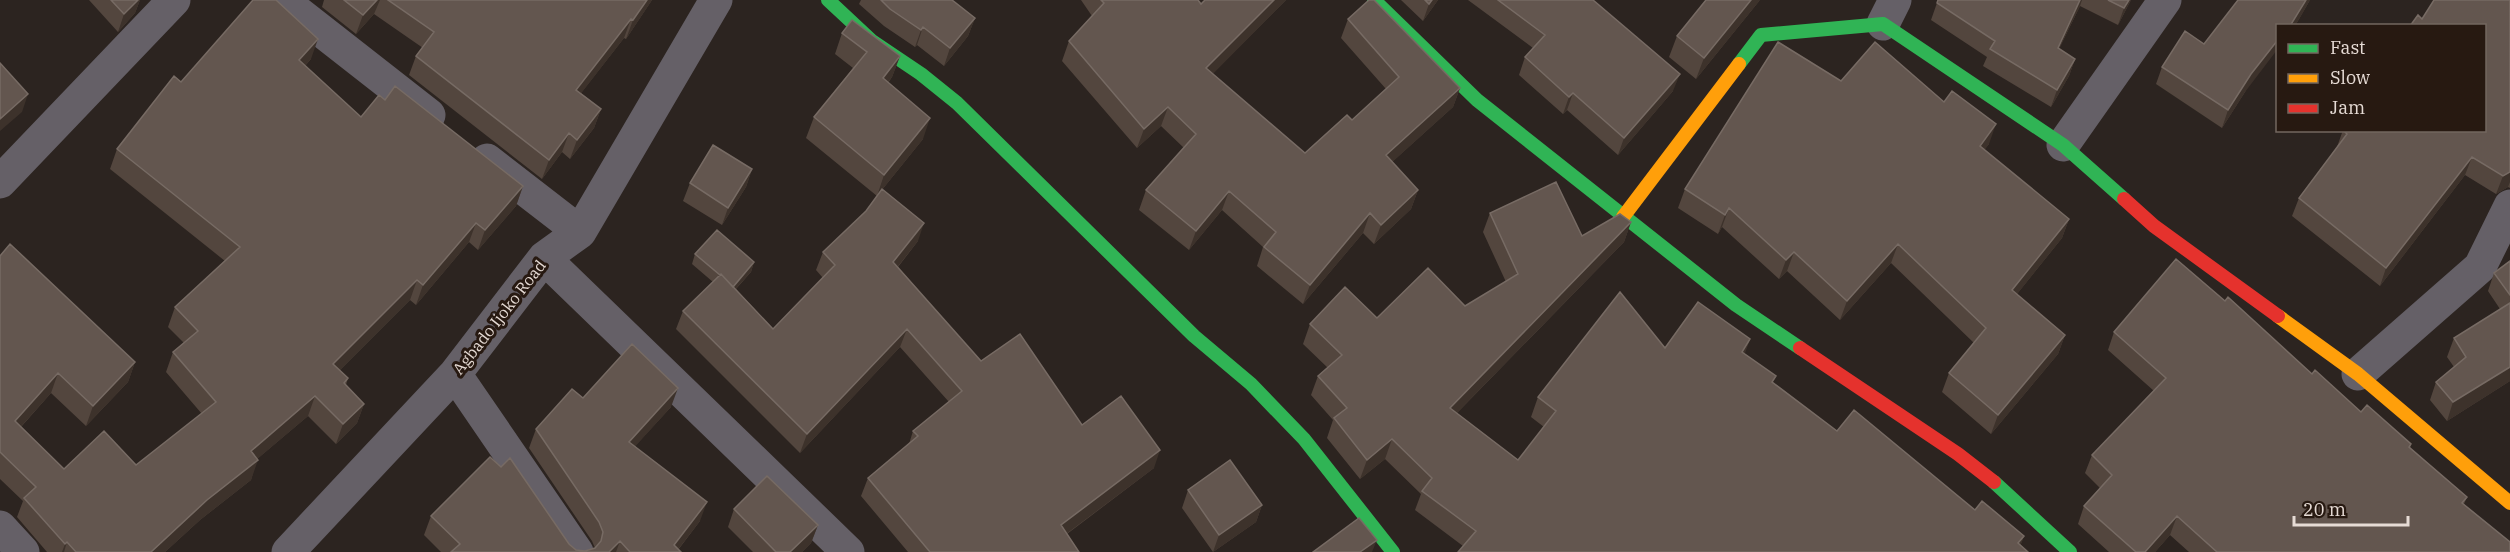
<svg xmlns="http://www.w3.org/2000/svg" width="2510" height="552" font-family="'IBM Plex Serif',serif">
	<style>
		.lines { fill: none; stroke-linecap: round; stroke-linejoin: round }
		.street { stroke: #656067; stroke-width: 33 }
		.fast { stroke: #30b455; stroke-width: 14 }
		.slow { stroke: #ff9f0a; stroke-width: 14 }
		.jam { stroke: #e5322d; stroke-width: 14 }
		.wall { fill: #53463e }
		.shaded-wall { fill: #3d322b }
		.building { fill: #63564f; stroke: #776b64; stroke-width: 1.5 }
		.labels { text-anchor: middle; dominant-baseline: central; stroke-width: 6; stroke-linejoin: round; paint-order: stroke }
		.street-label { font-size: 16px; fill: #e6dbd5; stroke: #271911 }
	</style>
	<rect width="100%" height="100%" fill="#2c2420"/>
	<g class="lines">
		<path class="street" d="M282 0 429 115
			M1883 24 1895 0
			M2063 145 2165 0
			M487 160 580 232
			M0 182 174 0
			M544 258 848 552
			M455 374 577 552
			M2358 374 2480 267 2510 206
			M0 527 23 552
			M288 552 455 374 544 258 580 232 716 0"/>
		<path class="fast" d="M828 0 872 41 921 74 957 103 1194 336 1251 384 1304 439 1393 552
			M1374 0 1477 100 1736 305 1800 348
			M1739 64 1761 35 1883 24 2063 145 2124 199
			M1994 482 2070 552"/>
		<path class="slow" d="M1623 217 1739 64
			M2278 316 2358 374 2510 503"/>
		<path class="jam" d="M2124 199 2154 226 2278 316
			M1800 348 1958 454 1994 482"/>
	</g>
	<path class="wall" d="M89 0H140L135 13 118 32Z
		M324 0H652L626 39 624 38 581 93 601 109 594 128 570 159 562 152 542 179 409 75 416 56 423 48 374 14 356 34 322 7Z
		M861 0H952L975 18 968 36 944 66 917 45 915 47 884 26 859 4Z
		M1081 0H1198L1201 4 1205 0H1286L1212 74 1305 153 1352 120 1386 89 1341 38 1348 19 1460 88 1453 107 1392 162 1418 190 1411 209 1374 244 1363 233 1303 304 1257 266 1263 247 1222 210 1189 250 1139 210 1146 190 1184 148 1161 126 1137 148 1062 61 1069 41 1092 16Z
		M1401 0H1438L1423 21Z
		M1468 0H1593L1673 91 1618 155 1567 110 1563 114 1519 75 1525 57 1533 48Z
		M1760 0 1696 79 1669 57 1677 36Z
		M1938 0H2131L2118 25 2080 6 2059 49 2075 59 2069 76 2051 107 1983 66 1987 57 1931 20Z
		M2310 0 2295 26H2277L2245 92 2222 128 2156 84 2162 67 2204 44Z
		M2510 0V188L2508 187 2496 194 2465 175 2380 286 2292 216 2299 198 2337 147 2343 130H2484L2422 19Z
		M842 33 900 56 892 77 888 83 923 139 877 196 806 138 814 117 853 68 835 54Z
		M311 59 305 66 361 117 385 100 523 186 516 206 478 250 469 242 416 305 410 300 340 370 348 378 346 385 364 404 357 423 336 444 308 416 257 459 251 480 200 520 165 552H47L17 517 23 501 0 479V256L135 362 128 382 86 426 51 393 21 427 64 469 136 465 202 414 166 372 173 352 184 343 168 327 175 307 225 261 110 169 117 149 181 82Z
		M1841 81 1944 102 1989 144 1984 150 2069 219 2062 238 2017 294 2065 335 2058 354 1991 434 1942 392 1949 373 1974 343 1891 263 1840 320 1787 271 1779 279 1722 227 1718 234 1678 208 1685 189Z
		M752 169 746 187 722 225 683 201 690 183Z
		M1490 213 1582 236 1631 222 1624 242 1457 413 1518 460 1544 427 1531 417 1538 397 1665 348 1750 339 1744 354 1774 383 1837 431 1975 510 2024 536 2020 546H1463L1415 510 1421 494 1385 459 1360 479 1327 438 1333 420 1311 395 1318 376 1328 368 1303 344 1310 324 1377 318 1465 306 1506 282 1483 232Z
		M918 241 898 267 981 361 1082 425 1154 468 1067 534 1079 552H908L861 496 868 478 909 444 913 431 949 402 900 347 800 453 676 329 683 311 713 282 692 264 695 254 754 262 751 272 736 289 773 329 823 278 816 270 823 252Z
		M2510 261V381L2447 421 2430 400 2436 382 2454 367 2447 357 2454 338 2500 309 2488 291 2494 273Z
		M2114 332 2312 374 2361 412 2411 444 2410 448 2467 497 2464 504 2510 552H2189L2170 535 2155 552H2109L2078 524 2084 506 2100 488 2085 473 2092 455 2154 391 2108 350Z
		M583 398 671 407 635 446 700 521 678 550 681 552H441L424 535 431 516 569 544 576 550 585 551 595 548 592 541 529 448 536 429Z
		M1188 490 1262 505 1256 522 1213 552 1182 508Z
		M734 509 818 525 811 543 802 552H753L728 527Z"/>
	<path class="shaded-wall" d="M138 0H140L135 13 118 32 124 14Z
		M377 0H380L374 14 356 34 363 15Z
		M647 0H652L626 39 633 20Z
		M1274 0H1286L1199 88 1206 68Z
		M1432 0H1438L1423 21 1429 4Z
		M1751 0H1760L1696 79 1704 58Z
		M2080 0H2082L2080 6 2051 65 2058 48Z
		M2129 0H2131L2118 25 2124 8Z
		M2306 0H2310L2295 26H2290Z
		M975 18 968 36 944 66 950 48Z
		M631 19 624 38 569 109 576 90Z
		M923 27 917 45 915 47 921 30Z
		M318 39 311 59 292 80 299 60Z
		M2277 41V50L2245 92 2222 128 2228 110 2251 74Z
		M900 56 892 77 875 99 883 78Z
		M2075 59 2069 76 2051 107 2057 90Z
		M1680 74 1673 91 1618 155 1624 138Z
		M1460 88 1453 107 1379 174 1386 155Z
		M1573 93 1567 110 1563 114 1569 97Z
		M28 94 22 112 0 131V119Z
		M1168 107 1161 126 1137 148 1144 129Z
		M601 109 594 128 570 159 577 140Z
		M930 118 923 139 877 196 884 175Z
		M1996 124 1989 144 1973 165 1980 146Z
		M569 133 562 152 542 179 549 160Z
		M2472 157 2465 175 2380 286 2386 268Z
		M752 169 746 187 722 225 728 208Z
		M2510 172V182L2508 187 2496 194 2503 176Z
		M523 186 516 206 478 250 485 230Z
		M1418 190 1411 209 1374 244 1381 225Z
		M1229 191 1222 210 1189 250 1196 231Z
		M1729 208 1722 227 1718 234 1725 215Z
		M1370 213 1363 233 1303 304 1310 285Z
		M2069 219 2062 238 2005 309 2012 290Z
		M1631 222 1624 242 1443 427 1450 408Z
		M476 223 469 242 416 305 423 285Z
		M924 223 918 241 887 280 893 262Z
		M1898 244 1891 263 1840 320 1847 301Z
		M1794 252 1787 271 1779 279 1786 260Z
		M754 262 751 272 729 296 733 287Z
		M417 280 410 300 326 384 333 364Z
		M907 329 900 347 800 453 807 434Z
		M2065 335 2058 354 1991 434 1998 415Z
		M1750 339 1743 359 1742 352Z
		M135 362 128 382 86 426 93 406Z
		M2510 367V381L2447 421 2453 402Z
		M58 373 51 393 8 441 15 421Z
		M678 388 671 407 622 461 629 442Z
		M315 396 308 416 243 471 251 451Z
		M364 404 357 423 336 444 343 424Z
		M1392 439 1385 459 1360 479 1367 460Z
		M1160 450 1154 468 1054 543 1061 525Z
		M258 460 251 480 200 520 165 552H151L207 500Z
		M707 502 700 521 676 552 674 545Z
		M1262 505 1256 522 1213 552 1219 535Z
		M2177 516 2170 535 2155 552H2145Z
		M818 525 811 543 802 552H790Z
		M2024 536 2018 552V543Z
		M1377 540 1372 552H1360Z
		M620 541 616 552H609Z
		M67 542 64 552H62L65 544Z"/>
	<path class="building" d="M111 0H138L124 14Z
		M253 0H276L318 39 299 60 361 117 379 95 385 100 395 86 523 186 485 230 476 223 423 285 417 280 333 364 348 378 344 383 364 404 343 424 315 396 251 451 258 460 207 500 151 552H76L67 542 65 544 24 498 36 487 0 452V256L10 244 135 362 93 406 58 373 15 421 64 469 104 431 136 465 216 402 173 352 198 331 175 307 240 247 117 149 174 76 181 82Z
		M344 0H377L363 15Z
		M388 0H647L633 20 631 19 576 90 601 109 577 140 569 133 549 160 416 56 434 32Z
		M881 0H952L975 18 950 48 923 27 921 30 890 9Z
		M1101 0H1198L1201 4 1205 0H1274L1206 68 1305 153 1347 115 1352 120 1399 77 1348 19 1369 0H1374L1460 88 1386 155 1418 190 1381 225 1370 213 1310 285 1264 247 1276 232 1229 191 1196 231 1146 190 1196 134 1168 107 1144 129 1069 41 1104 3Z
		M1425 0H1432L1429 4Z
		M1498 0H1593L1680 74 1624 138 1573 93 1569 97 1525 57 1545 35Z
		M1706 0H1751L1704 58 1677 36Z
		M1938 0H2080L2058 48 2075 59 2057 90 1990 49 1995 41 1937 3Z
		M2108 0H2129L2124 8Z
		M2238 0H2306L2290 26H2277V41L2251 74 2228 110 2162 67 2185 31 2204 44Z
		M2434 0H2510V172L2503 176 2472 157 2386 268 2299 198 2347 134 2343 130H2484V26H2410L2418 15 2422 19Z
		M852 20 900 56 883 78 930 118 884 175 814 117 867 52 842 33Z
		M1778 42 1841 81 1875 42 1944 102 1952 91 1996 124 1980 146 2069 219 2012 290 2065 335 1998 415 1949 373 1986 328 1898 244 1847 301 1794 252 1786 260 1729 208 1725 215 1685 189Z
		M0 63 28 94 0 119Z
		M713 145 752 169 728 208 690 183Z
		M1556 182 1582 236 1620 214 1631 222 1450 408 1518 460 1556 411 1538 397 1620 292 1665 348 1698 302 1750 339 1742 352 1776 376 1772 382 1837 431 1854 410 1975 510 1982 501 2024 536 2018 543 2028 552H1458L1476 531 1422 491 1432 478 1392 439 1367 460 1334 418 1347 408 1318 376 1342 355 1310 324 1345 287 1377 318 1428 268 1465 306 1518 274 1490 213Z
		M882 189 924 223 893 262 981 361 1020 334 1082 425 1121 396 1160 450 1061 525 1079 552H930L868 478 918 436 913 431 962 391 907 329 807 434 683 311 721 274 773 329 835 265 823 252 866 211Z
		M717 230 754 262 733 287 721 274 720 275 695 254Z
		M2176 259 2225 301 2228 297 2312 374 2315 370 2361 412 2367 405 2411 444 2409 447 2467 497 2462 503 2510 542V552H2217L2177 516 2145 552H2136L2084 506 2112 475 2092 455 2166 378 2114 332Z
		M2510 261V295L2494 273Z
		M2510 303V367L2453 402 2436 382 2466 357 2454 338Z
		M632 344 678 388 629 442 707 502 674 545 681 552H630L620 541 609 552H451L460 544 431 516 490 457 501 467 510 458 569 544 576 550 585 551 595 548 601 541 603 532 599 522 536 429 572 389 583 398Z
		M1230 460 1262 505 1219 535 1188 490Z
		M767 476 818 525 790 552H776L734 509Z
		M1359 518 1377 540 1360 552H1313Z"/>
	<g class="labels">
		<g class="street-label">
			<text transform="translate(499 317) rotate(-52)">Agbado Ijoko Road</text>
		</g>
	</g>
	<rect x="2276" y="24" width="210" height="108" fill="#271911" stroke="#73675f" stroke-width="1.5"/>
	<rect x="2288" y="44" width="30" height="9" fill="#30b455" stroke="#73675f" stroke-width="1.5"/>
	<text x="2330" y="54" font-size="18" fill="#e6dbd5">Fast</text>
	<rect x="2288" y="74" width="30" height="9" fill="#ff9f0a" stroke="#73675f" stroke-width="1.5"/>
	<text x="2330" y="84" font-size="18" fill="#e6dbd5">Slow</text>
	<rect x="2288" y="104" width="30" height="9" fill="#e5322d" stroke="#73675f" stroke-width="1.5"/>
	<text x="2330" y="114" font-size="18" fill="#e6dbd5">Jam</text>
	<path d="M2294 516v9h114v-9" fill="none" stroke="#e6dbd5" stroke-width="3"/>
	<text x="2303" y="516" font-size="18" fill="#e6dbd5" stroke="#271911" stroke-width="4.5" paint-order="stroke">20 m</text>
</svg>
